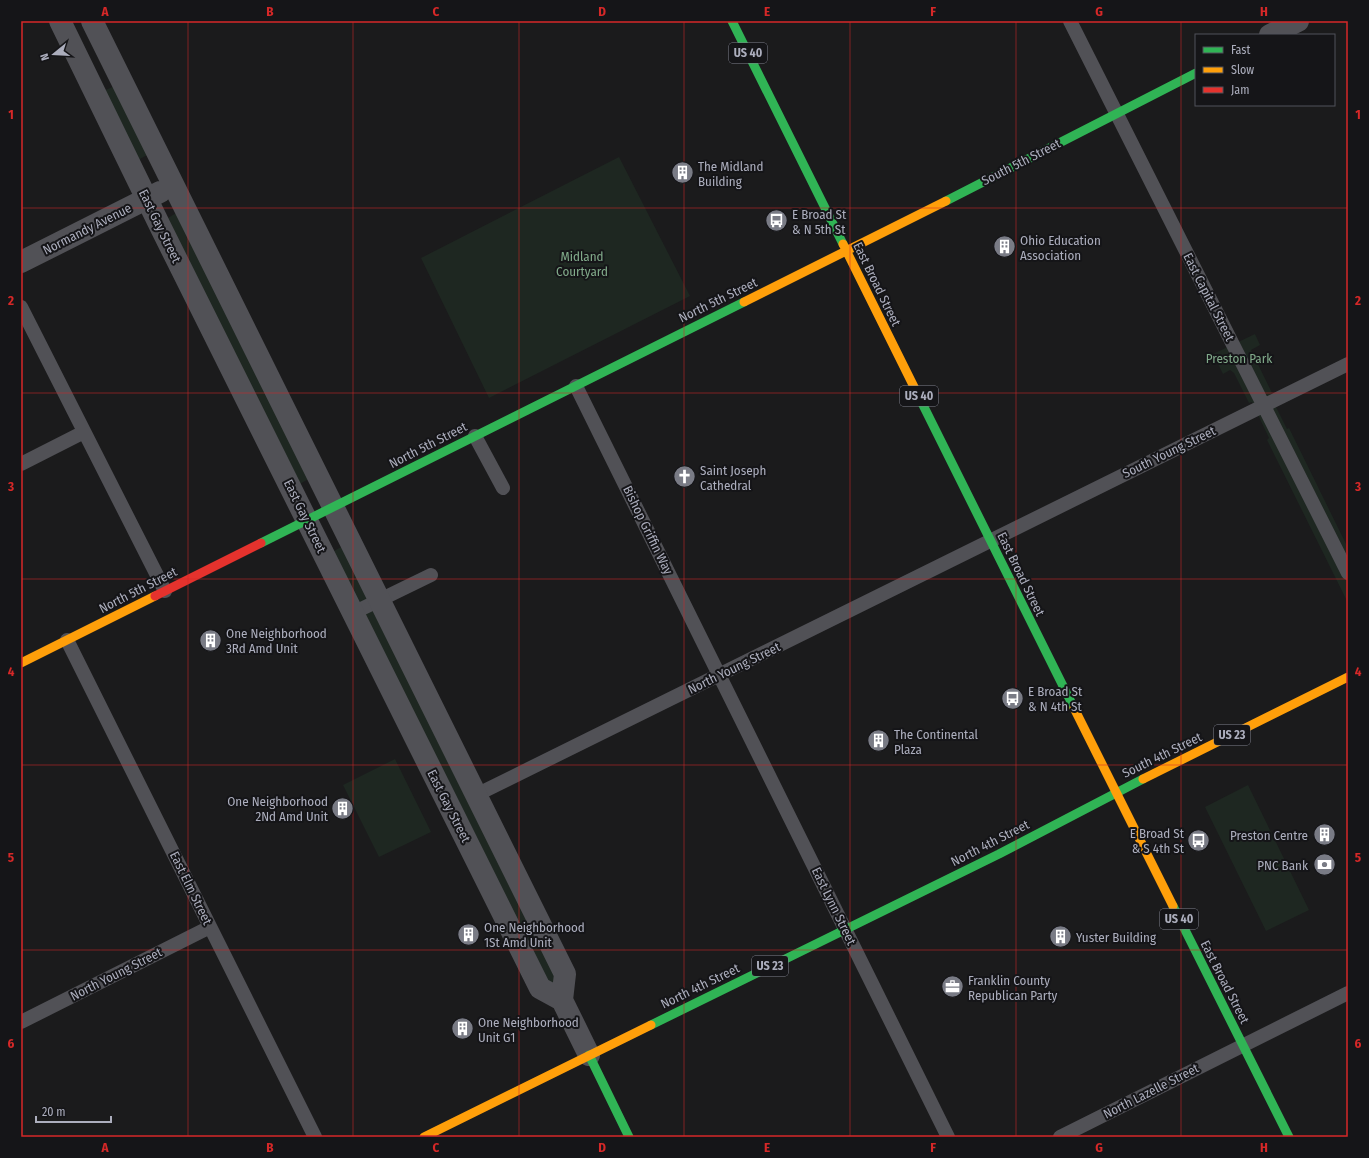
<svg xmlns="http://www.w3.org/2000/svg" width="1369" height="1158" font-family="'Fira Sans Condensed',sans-serif">
	<style>
		.green { fill: #1e2721 }
		.lines { fill: none; stroke-linecap: round; stroke-linejoin: round }
		.lane { stroke: #515156; stroke-width: 14 }
		.street { stroke: #515156; stroke-width: 22 }
		.fast { stroke: #30b455; stroke-width: 9 }
		.slow { stroke: #ff9f0a; stroke-width: 9 }
		.jam { stroke: #e5322d; stroke-width: 9 }
		.grid { fill: none; stroke: #d62828; stroke-width: 1; stroke-opacity: 0.55 }
		.labels { text-anchor: middle; dominant-baseline: central; stroke-width: 4; stroke-linejoin: round; paint-order: stroke }
		.shield { fill: #151518; stroke: #7f808c; stroke-width: 1 }
		.shield-label { font-size: 12px; font-weight: bold; fill: #acaebd }
		.street-label { font-size: 13px; fill: #acaebd; stroke: #151518 }
		.poi-label { font-size: 13px; fill: #acaebd; stroke: #151518; text-anchor: start }
		.park-label { font-size: 13px; fill: #81aa8a; stroke: #151518 }
		.neatline { fill: none; stroke: #d62828; stroke-width: 1.5 }
		.grid-label { font-size: 13px; text-anchor: middle; font-weight: bold; fill: #d62828 }
	</style>
	<rect width="100%" height="100%" fill="#1b1b1c"/>
	<path class="green" d="M115 86 149 154 138 160 103 91Z
		M619 157 690 296 489 398 421 258Z
		M185 208 316 475 294 487 166 219Z
		M1255 334 1260 345 1251 350 1272 393 1270 395 1287 429 1289 428 1348 548V603L1267 440 1269 438 1252 402 1249 403 1234 373 1230 370 1223 374 1213 354Z
		M348 543 565 974 562 1000 540 988 327 555Z
		M395 759 431 832 379 857 343 785Z
		M1248 785 1309 910 1266 931 1205 807Z"/>
	<g class="lines">
		<path class="lane" d="M1070 21 1348 573
			M21 307 165 591
			M576 386 948 1137
			M475 436 503 488
			M21 464 84 432
			M353 613 431 575
			M67 640 315 1137
			M476 795 1348 364
			M21 1022 210 927
			M1060 1137 1348 993"/>
		<path class="street" d="M60 21 161 228 540 988 562 1000 589 1055
			M92 21 565 974 562 1000
			M1270 35 1298 21
			M21 262 160 192"/>
		<path class="fast" d="M732 21 843 244
			M946 201 1196 73
			M921 401 1074 708
			M261 543 744 302
			M1173 906 1289 1137
			M651 1025 999 854 1143 779
			M589 1055 629 1137"/>
		<path class="slow" d="M843 244 921 401
			M744 302 946 201
			M21 663 155 596
			M1074 708 1173 906
			M1143 779 1348 677
			M424 1137 651 1025"/>
		<path class="jam" d="M155 596 261 543"/>
	</g>
	<path class="grid" d="M188 21V1137M353 21V1137M519 21V1137M684 21V1137M850 21V1137M1016 21V1137M1181 21V1137M21 208H1348M21 393H1348M21 579H1348M21 765H1348M21 950H1348"/>
	<defs>
		<symbol id="building-disc" viewBox="-11 -11 22 22"><circle r="9.5" fill="#797b85" stroke="#151518"/><path d="M-4-6H4V6H1V3H-1V6H-4ZM-2.5-4.3h1.7v1.8h-1.7ZM.8-4.3h1.7v1.8H.8ZM-2.5-1h1.7V.8h-1.7ZM.8-1h1.7V.8H.8Z" fill="#fff"/></symbol>
		<symbol id="bus-disc" viewBox="-11 -11 22 22"><circle r="9.5" fill="#797b85" stroke="#151518"/><path d="M-5-6H5V4H4V6H2V4H-2V6H-4V4H-5ZM-3.5-4V0h7V-4ZM-3.5 1.2v1.5H-2V1.2ZM2 1.2v1.5H3.5V1.2Z" fill="#fff"/></symbol>
		<symbol id="church-disc" viewBox="-11 -11 22 22"><circle r="9.5" fill="#797b85" stroke="#151518"/><path d="M-1.2-6h2.4v3.5h3.3v2.4h-3.3V6h-2.4V-.1h-3.3v-2.4h3.3Z" fill="#fff"/></symbol>
		<symbol id="bank-disc" viewBox="-11 -11 22 22"><circle r="9.5" fill="#797b85" stroke="#151518"/><path d="M-6-4H6V4H-6ZM0-2.3a2.3 2.3 0 1 0 0 4.6a2.3 2.3 0 1 0 0-4.6Z" fill="#fff"/></symbol>
		<symbol id="office-disc" viewBox="-11 -11 22 22"><circle r="9.5" fill="#797b85" stroke="#151518"/><path d="M-6-3h4V-5.5h4V-3h4V5H-6ZM-1-4.5V-3h2v-1.5ZM-6 0V1H6V0Z" fill="#fff"/></symbol>
	</defs>
	<g fill-rule="evenodd">
		<use href="#building-disc" x="670" y="160" width="25" height="25"/>
		<use href="#bus-disc" x="764" y="208" width="25" height="25"/>
		<use href="#building-disc" x="992" y="234" width="25" height="25"/>
		<use href="#church-disc" x="672" y="464" width="25" height="25"/>
		<use href="#building-disc" x="198" y="628" width="25" height="25"/>
		<use href="#bus-disc" x="1000" y="686" width="25" height="25"/>
		<use href="#building-disc" x="866" y="728" width="25" height="25"/>
		<use href="#building-disc" x="330" y="796" width="25" height="25"/>
		<use href="#building-disc" x="1312" y="822" width="25" height="25"/>
		<use href="#bus-disc" x="1186" y="828" width="25" height="25"/>
		<use href="#bank-disc" x="1312" y="852" width="25" height="25"/>
		<use href="#building-disc" x="456" y="922" width="25" height="25"/>
		<use href="#building-disc" x="1048" y="924" width="25" height="25"/>
		<use href="#office-disc" x="940" y="974" width="25" height="25"/>
		<use href="#building-disc" x="450" y="1016" width="25" height="25"/>
	</g>
	<g class="labels">
		<g class="shield">
			<rect x="729" y="43" width="38" height="20" rx="3"/>
			<rect x="900" y="386" width="38" height="20" rx="3"/>
			<rect x="1214" y="725" width="36" height="20" rx="3"/>
			<rect x="1160" y="909" width="38" height="20" rx="3"/>
			<rect x="752" y="956" width="36" height="20" rx="3"/>
		</g>
		<g class="shield-label">
			<text x="748" y="53">US 40</text>
			<text x="919" y="396">US 40</text>
			<text x="1232" y="735">US 23</text>
			<text x="1179" y="919">US 40</text>
			<text x="770" y="966">US 23</text>
		</g>
		<g class="street-label">
			<text transform="translate(1021 162) rotate(-27)">South 5th Street</text>
			<text transform="translate(160 226) rotate(64)">East Gay Street</text>
			<text transform="translate(87 229) rotate(-27)">Normandy Avenue</text>
			<text transform="translate(877 284) rotate(64)">East Broad Street</text>
			<text transform="translate(1209 297) rotate(63)">East Capital Street</text>
			<text transform="translate(718 300) rotate(-26)">North 5th Street</text>
			<text transform="translate(428 445) rotate(-27)">North 5th Street</text>
			<text transform="translate(1169 452) rotate(-26)">South Young Street</text>
			<text transform="translate(305 516) rotate(64)">East Gay Street</text>
			<text transform="translate(648 530) rotate(64)">Bishop Griffin Way</text>
			<text transform="translate(1021 574) rotate(64)">East Broad Street</text>
			<text transform="translate(138 590) rotate(-27)">North 5th Street</text>
			<text transform="translate(734 668) rotate(-26)">North Young Street</text>
			<text transform="translate(1162 755) rotate(-26)">South 4th Street</text>
			<text transform="translate(449 806) rotate(63)">East Gay Street</text>
			<text transform="translate(990 843) rotate(-27)">North 4th Street</text>
			<text transform="translate(191 888) rotate(64)">East Elm Street</text>
			<text transform="translate(834 906) rotate(64)">East Lynn Street</text>
			<text transform="translate(116 974) rotate(-27)">North Young Street</text>
			<text transform="translate(1225 982) rotate(63)">East Broad Street</text>
			<text transform="translate(700 986) rotate(-26)">North 4th Street</text>
			<text transform="translate(1151 1091) rotate(-27)">North Lazelle Street</text>
		</g>
		<g class="poi-label">
			<text x="698" y="166">The Midland<tspan x="698" dy="15">Building</tspan></text>
			<text x="792" y="214">E Broad St<tspan x="792" dy="15">&amp; N 5th St</tspan></text>
			<text x="1020" y="240">Ohio Education<tspan x="1020" dy="15">Association</tspan></text>
			<text x="700" y="470">Saint Joseph<tspan x="700" dy="15">Cathedral</tspan></text>
			<text x="226" y="633">One Neighborhood<tspan x="226" dy="15">3Rd Amd Unit</tspan></text>
			<text x="1028" y="691">E Broad St<tspan x="1028" dy="15">&amp; N 4th St</tspan></text>
			<text x="894" y="734">The Continental<tspan x="894" dy="15">Plaza</tspan></text>
			<text x="328" y="801" text-anchor="end">One Neighborhood<tspan x="328" dy="15">2Nd Amd Unit</tspan></text>
			<text x="1184" y="833" text-anchor="end">E Broad St<tspan x="1184" dy="15">&amp; S 4th St</tspan></text>
			<text x="1308" y="835" text-anchor="end">Preston Centre</text>
			<text x="1308" y="865" text-anchor="end">PNC Bank</text>
			<text x="484" y="927">One Neighborhood<tspan x="484" dy="15">1St Amd Unit</tspan></text>
			<text x="1076" y="937">Yuster Building</text>
			<text x="968" y="980">Franklin County<tspan x="968" dy="15">Republican Party</tspan></text>
			<text x="478" y="1022">One Neighborhood<tspan x="478" dy="15">Unit G1</tspan></text>
		</g>
		<g class="park-label">
			<text x="582" y="256">Midland<tspan x="582" dy="15">Courtyard</tspan></text>
			<text x="1239" y="358">Preston Park</text>
		</g>
	</g>
	<rect width="1369" height="1158" fill="none" stroke="#151518" stroke-width="44"/>
	<rect x="1195" y="34" width="140" height="72" fill="#151518" stroke="#51525a"/>
	<rect x="1203" y="47" width="20" height="6" fill="#30b455" stroke="#51525a"/>
	<text x="1231" y="54" font-size="12" fill="#acaebd">Fast</text>
	<rect x="1203" y="67" width="20" height="6" fill="#ff9f0a" stroke="#51525a"/>
	<text x="1231" y="74" font-size="12" fill="#acaebd">Slow</text>
	<rect x="1203" y="87" width="20" height="6" fill="#e5322d" stroke="#51525a"/>
	<text x="1231" y="94" font-size="12" fill="#acaebd">Jam</text>
	<g transform="translate(54 54) rotate(252)" stroke="#151518" stroke-width="3" paint-order="stroke">
	<path d="M0-3L7 15L0 10L-7 15Z" fill="#acaebd"/>
	<text y="-6" font-size="11" font-weight="bold" text-anchor="middle" fill="#acaebd">N</text>
	</g>
	<path d="M36 1116v6h75v-6" fill="none" stroke="#acaebd" stroke-width="2"/>
	<text x="42" y="1116" font-size="12" fill="#acaebd" stroke="#151518" stroke-width="3" paint-order="stroke">20 m</text>
	<rect x="22" y="22" width="1325" height="1114" class="neatline"/>
	<g class="grid-label">
		<text x="105" y="16">A</text>
		<text x="270" y="16">B</text>
		<text x="436" y="16">C</text>
		<text x="602" y="16">D</text>
		<text x="767" y="16">E</text>
		<text x="933" y="16">F</text>
		<text x="1099" y="16">G</text>
		<text x="1264" y="16">H</text>
		<text x="11" y="119">1</text>
		<text x="1358" y="119">1</text>
		<text x="11" y="305">2</text>
		<text x="1358" y="305">2</text>
		<text x="11" y="491">3</text>
		<text x="1358" y="491">3</text>
		<text x="11" y="676">4</text>
		<text x="1358" y="676">4</text>
		<text x="11" y="862">5</text>
		<text x="1358" y="862">5</text>
		<text x="11" y="1048">6</text>
		<text x="1358" y="1048">6</text>
		<text x="105" y="1152">A</text>
		<text x="270" y="1152">B</text>
		<text x="436" y="1152">C</text>
		<text x="602" y="1152">D</text>
		<text x="767" y="1152">E</text>
		<text x="933" y="1152">F</text>
		<text x="1099" y="1152">G</text>
		<text x="1264" y="1152">H</text>
	</g>
</svg>
